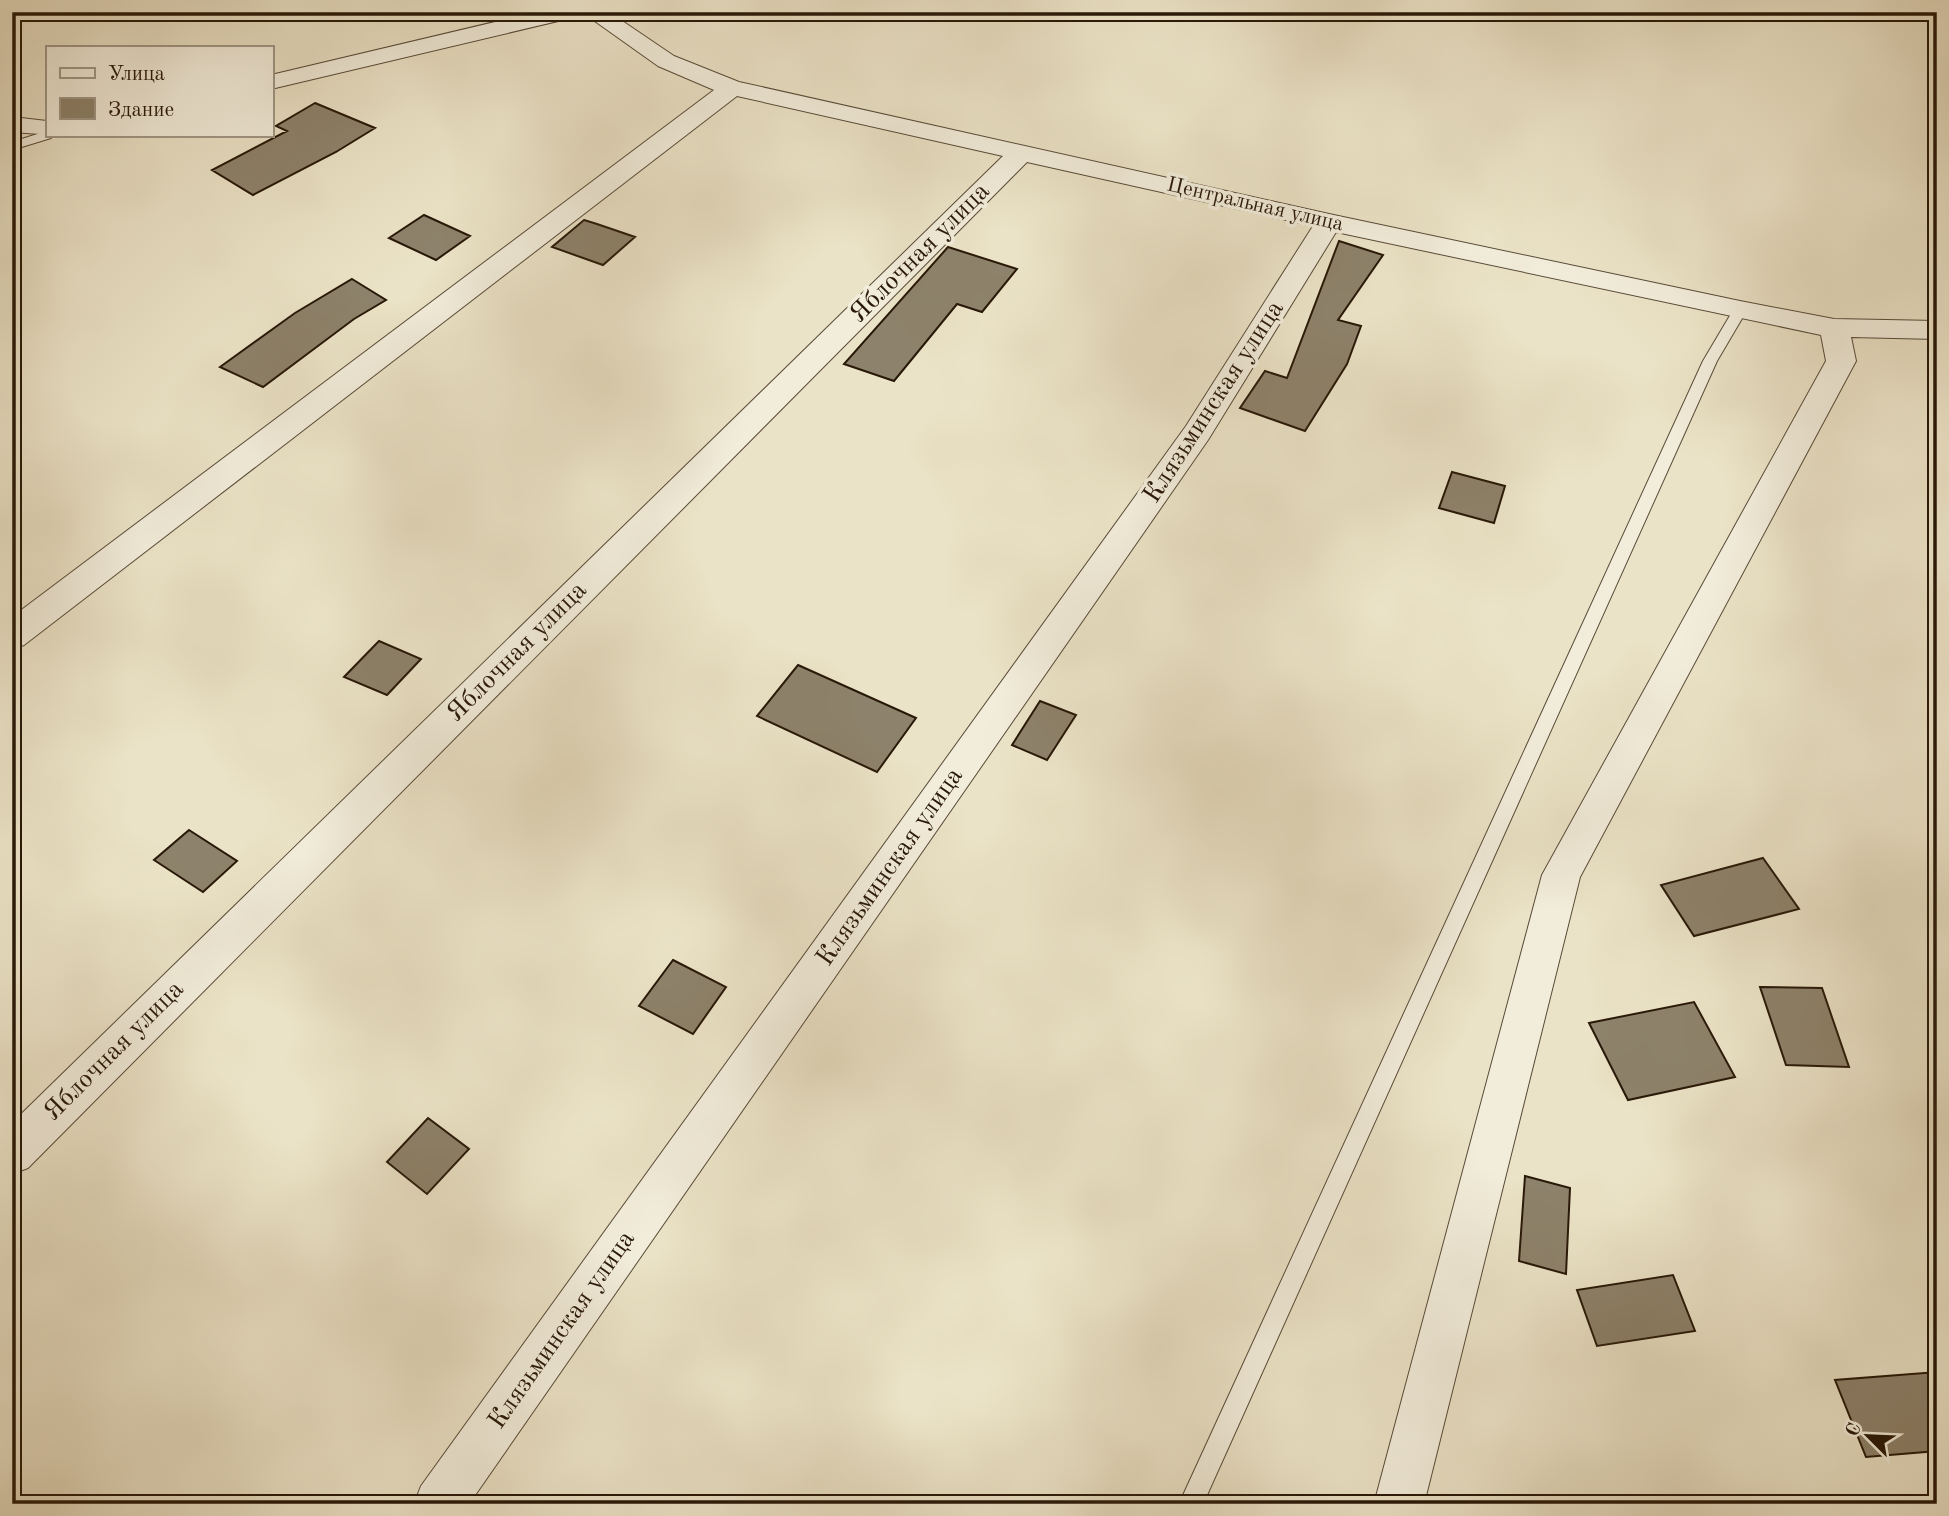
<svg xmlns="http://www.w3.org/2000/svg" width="1949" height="1516" font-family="'Old Standard TT',serif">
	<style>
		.building { fill: #8d826b; stroke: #281808; stroke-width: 2 }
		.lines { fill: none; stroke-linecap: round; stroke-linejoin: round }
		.lane-casing { stroke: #594b38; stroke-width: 2 }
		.street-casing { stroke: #594b38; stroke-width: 2 }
		.lane { fill: #f2eddb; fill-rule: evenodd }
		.street { fill: #f2eddb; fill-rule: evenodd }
		.labels { text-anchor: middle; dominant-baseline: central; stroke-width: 7; stroke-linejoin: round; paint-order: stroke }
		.far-street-label { font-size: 21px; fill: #281808; stroke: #f2eddb }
		.street-label { font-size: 26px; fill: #281808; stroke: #f2eddb }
	</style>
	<rect width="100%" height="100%" fill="#ebe3c7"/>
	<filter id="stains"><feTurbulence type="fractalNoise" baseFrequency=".00286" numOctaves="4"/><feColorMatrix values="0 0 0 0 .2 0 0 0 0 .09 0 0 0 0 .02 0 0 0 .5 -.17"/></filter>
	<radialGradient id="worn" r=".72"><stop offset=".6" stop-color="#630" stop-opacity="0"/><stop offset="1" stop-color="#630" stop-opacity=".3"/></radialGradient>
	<path class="building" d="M315 103 375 128 336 152 253 195 212 170 287 131 276 126Z
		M424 215 470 236 436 260 389 238Z
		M584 220 597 224 635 237 603 265 552 247Z
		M1339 241 1383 255 1338 320 1361 326 1347 364 1305 431 1240 408 1265 371 1287 378Z
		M948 247 1017 269 982 312 957 304 894 381 844 364Z
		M352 279 386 300 354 319 263 387 220 367 295 313Z
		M1452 472 1505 486 1494 523 1439 508Z
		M379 641 421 659 387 695 344 677Z
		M798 665 916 718 877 772 757 716Z
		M1040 701 1076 715 1047 760 1012 745Z
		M189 830 237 861 203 892 154 860Z
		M1763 858 1799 909 1694 936 1661 885Z
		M673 960 726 987 693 1034 639 1006Z
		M1760 987 1822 988 1849 1067 1786 1065Z
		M1694 1002 1735 1077 1628 1100 1589 1023Z
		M428 1118 469 1149 427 1194 387 1162Z
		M1525 1176 1570 1188 1566 1274 1519 1261Z
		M1673 1275 1695 1331 1597 1346 1577 1290Z
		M1937 1372V1451L1866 1457 1835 1380Z"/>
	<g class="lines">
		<defs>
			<path id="lane" d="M47 131V135H53L51 138 12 150V142Z
				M1740 306 1747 310 1717 361 1203 1504H1179L1703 361 1735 307Z"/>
			<path id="street" d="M537 12H578L575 17 271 89V75Z
				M582 12H609L674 56 739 82 1329 214 1740 301 1834 319 1937 321V339L1851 337 1856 361 1580 877 1424 1504H1374L1542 875 1826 361 1821 335 1336 232 1208 440 469 1504H414L421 1486 1186 426 1313 226 1027 162 28 1168 12 1174V1123L1003 156 737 96 24 645 12 649V617L714 90 658 66Z
				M12 117 47 121V135H54L12 132Z"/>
		</defs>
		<use href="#lane" class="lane-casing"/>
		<use href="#street" class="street-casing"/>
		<use href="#lane" class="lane"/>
		<use href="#street" class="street"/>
	</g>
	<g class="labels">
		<g class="far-street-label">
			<text transform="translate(1255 205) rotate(13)">Центральная улица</text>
		</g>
		<g class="street-label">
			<text transform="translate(920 253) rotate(-45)">Яблочная улица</text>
			<text transform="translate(1214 402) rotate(-57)">Клязьминская улица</text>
			<text transform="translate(517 652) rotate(-45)">Яблочная улица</text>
			<text transform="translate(890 867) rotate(-55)">Клязьминская улица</text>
			<text transform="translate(114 1051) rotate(-45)">Яблочная улица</text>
			<text transform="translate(562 1330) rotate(-55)">Клязьминская улица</text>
		</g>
	</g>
	<rect width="1949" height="1516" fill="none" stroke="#ebe3c7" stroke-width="42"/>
	<rect x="14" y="14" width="1921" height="1488" fill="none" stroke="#281808" stroke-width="3.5"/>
	<rect x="21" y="21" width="1907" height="1474" fill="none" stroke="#281808" stroke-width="2"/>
	<rect x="46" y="46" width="228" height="91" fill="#f2eddb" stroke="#a19887" stroke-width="2"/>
	<rect x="60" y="68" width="35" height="10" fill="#f2eddb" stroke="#a19887" stroke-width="2"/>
	<text x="108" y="80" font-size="21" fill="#281808">Улица</text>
	<rect x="60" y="98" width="35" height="21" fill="#8d826b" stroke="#a19887" stroke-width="2"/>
	<text x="108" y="116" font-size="21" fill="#281808">Здание</text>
	<g transform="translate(1868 1436) rotate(294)" stroke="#f2eddb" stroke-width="5" paint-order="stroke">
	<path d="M0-5L12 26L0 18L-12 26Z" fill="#281808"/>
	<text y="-10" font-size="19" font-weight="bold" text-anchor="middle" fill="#281808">С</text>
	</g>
	<rect width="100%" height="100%" filter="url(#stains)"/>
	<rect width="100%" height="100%" fill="url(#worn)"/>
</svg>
